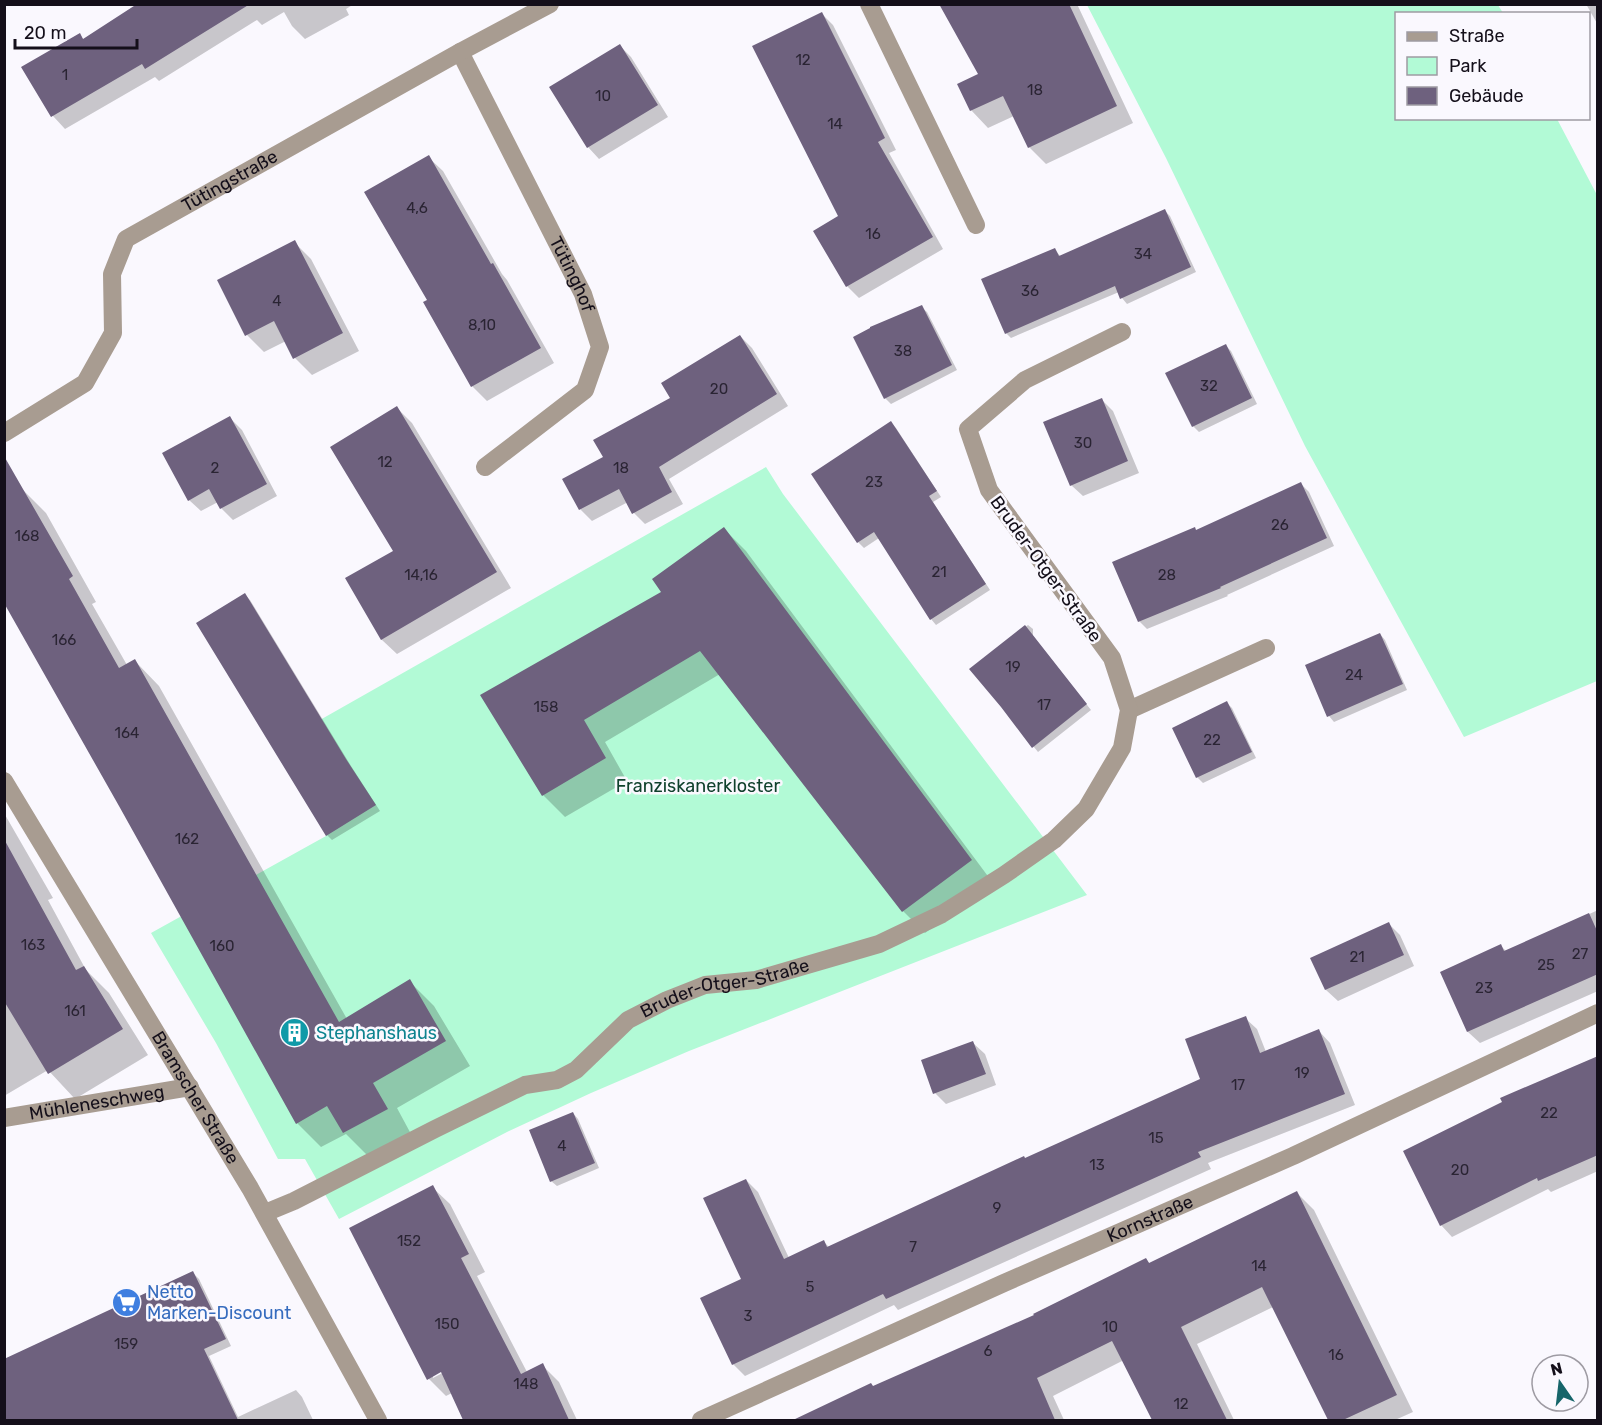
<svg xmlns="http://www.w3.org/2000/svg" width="1602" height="1425" font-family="Rubik,sans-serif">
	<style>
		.green { fill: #b2fad6 }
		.shadow { fill: #0003; fill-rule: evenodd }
		.building { fill: #6e617e }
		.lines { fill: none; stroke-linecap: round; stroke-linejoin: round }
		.minor { stroke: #a89c91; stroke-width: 18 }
		.labels { text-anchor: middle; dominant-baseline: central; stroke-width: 5; stroke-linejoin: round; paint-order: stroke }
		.number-label { font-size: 15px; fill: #2a2433 }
		.street-label { font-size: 18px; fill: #140f1a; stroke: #faf8fe }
		.park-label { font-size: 18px; fill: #10412d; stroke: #faf8fe }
		.culture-label { font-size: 18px; fill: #0d838f; stroke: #faf8fe; text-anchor: start }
		.shop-label { font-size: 18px; fill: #366cbe; stroke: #faf8fe; text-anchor: start }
	</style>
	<rect width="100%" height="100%" fill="#faf8fe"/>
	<path class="green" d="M1087 5H1498L1503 13 1396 14V118L1557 119 1597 195V681L1464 737 1305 446 1166 158Z
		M766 467 783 494 1087 895 689 1051 591 1093 507 1132 339 1219 305 1159H278L216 1043 151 933 326 836 297 733Z"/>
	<path class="shadow" d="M140 4H354L346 9 349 15 305 39 292 26 284 12 262 25 257 20 159 81 155 77 65 129 53 116 23 67 79 34 84 40Z
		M941 4H1077L1133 123 1046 164 1029 147 1014 116 988 128 971 110 980 75Z
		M1586 4H1598V25Z
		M821 13 833 25 896 150 889 153 943 249 859 298 847 286 815 231 840 217Z
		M620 46 631 57 668 117 599 159 588 147Z
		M428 157 443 171 502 274 507 280 554 363 487 401 472 386 429 301Z
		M1165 211 1170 216 1196 272 1127 304 1122 298 1119 292 1011 338 1006 333 1055 250 1061 257Z
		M294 242 311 259 359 351 312 375 295 358 286 341 264 352 247 335Z
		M921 307 927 312 957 370 891 404 885 398Z
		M740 336 752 348 788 406 669 479 683 504 645 524 634 513 628 502 592 521 580 509 605 457 673 399Z
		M1226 346 1231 351 1257 404 1199 432 1193 426Z
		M1102 400 1113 411 1139 473 1083 496 1071 485Z
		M397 408 412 423 511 588 397 654 382 640 347 579 395 551Z
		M230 418 242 430 277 496 233 520 221 508 218 502 201 511 189 500Z
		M891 423 896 428 941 497 933 502 990 590 936 625 931 619 879 538 864 548 858 542 813 474Z
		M1301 484 1309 492 1334 546 1227 595 1228 596 1147 629 1139 621 1197 531Z
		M21 488 46 513 96 602 92 604 127 665 135 661 159 686 347 1019 409 981 434 1006 470 1066 397 1108 411 1134 369 1157 346 1134 321 1147 297 1123Z
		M724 529 746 551 993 883 925 933 903 911 720 674 605 742 627 781 565 817 543 795 483 696 663 592Z
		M245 595 250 600 351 766 380 811 332 840 327 835Z
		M1028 625 1033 629V636L1091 710 1038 752 971 669Z
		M1380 634 1385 640 1407 690 1334 722 1329 716Z
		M1227 703 1232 708 1256 758 1203 783 1197 777 1174 729Z
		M4 813 53 898 48 900 86 970 109 993 148 1055 75 1099 48 1070 4 1096Z
		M1598 910V991L1480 1043 1468 1032 1441 972 1501 946 1507 952Z
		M1389 924 1400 935 1414 966 1338 1001 1326 990 1312 959Z
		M1245 1018 1257 1029 1266 1052 1319 1031 1330 1043 1355 1105 1208 1163 1211 1169 898 1310 894 1305 745 1376 733 1364 743 1280 746 1180 758 1192 789 1258 824 1242 829 1247 1202 1080Z
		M973 1043 985 1054 996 1085 946 1104 935 1093Z
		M1598 1057V1171L1551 1192 1548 1189 1452 1237 1441 1225Z
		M573 1113 578 1119 599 1168 557 1186 551 1181Z
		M432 1187 450 1204 485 1272 477 1276 527 1372 542 1365 559 1382 577 1420H465L452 1393 446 1396 429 1379ZM447 1368 448 1370 433 1378V1375Z
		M1297 1193 1314 1210 1413 1412 1395 1420H1329L1273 1307 1197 1344 1234 1420H1154L1124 1360 1053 1396 1064 1420H805L803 1417 1036 1316 1146 1259 1150 1264Z
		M192 1272 199 1279 231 1346 209 1356 238 1417 296 1390 302 1397 313 1420H4V1361Z"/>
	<path class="building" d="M137 4H250L145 69 142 64 51 117 21 67 80 33 83 39Z
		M939 4H1069L1117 106 1028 148 1003 96 970 111 957 84 978 74Z
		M822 12 885 138 878 142 933 237 846 287 813 231 838 216 752 46Z
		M620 44 658 105 587 148 549 87Z
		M429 155 491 264 493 263 541 348 471 387 423 302 427 300 364 192Z
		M1165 209 1191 267 1120 299 1115 286 1005 334 981 279 1055 248 1059 256Z
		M295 240 343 333 293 359 274 321 245 336 217 280Z
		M922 305 952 365 884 399 853 337 870 328V327Z
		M740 335 777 394 659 467 672 492 632 514 619 489 579 510 562 479 603 457 593 440 670 398 661 383Z
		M1226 344 1252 398 1192 427 1165 373Z
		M1102 398 1128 461 1070 486 1043 422Z
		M397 406 497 572 381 640 345 578 393 551 330 447Z
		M230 416 267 484 220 509 209 489 188 501 162 453Z
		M891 421 937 491 929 496 986 584 930 620 874 532 857 543 811 474Z
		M4 456 73 576 69 579 119 668 135 659 339 1022 410 979 446 1041 373 1083 388 1109 343 1133 327 1106 296 1124 119 806 4 603Z
		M1301 482 1327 538 1220 587 1221 588 1138 622 1112 562 1195 527 1196 530Z
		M724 527 972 860 902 912 700 651 584 720 606 758 542 796 480 695 661 592 652 579Z
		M245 593 346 759 376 805 326 836 196 623Z
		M1025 625 1087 704 1032 748 1001 707 969 669Z
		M1380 633 1403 684 1327 717 1305 665Z
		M1227 701 1252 752 1196 778 1172 728Z
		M4 839 76 970 84 966 123 1029 48 1074 4 1001Z
		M1589 913 1598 933V974L1467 1032 1440 972 1501 944 1504 951Z
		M1389 922 1404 955 1325 990 1310 958Z
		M1246 1016 1260 1053 1319 1029 1345 1094 1198 1152 1201 1157 886 1299 883 1294 732 1365 700 1298 741 1279 703 1198 746 1179 784 1259 824 1240 827 1247 1024 1156 1025 1158 1200 1079 1185 1039Z
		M973 1041 986 1074 933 1094 921 1060Z
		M1598 1056V1155L1538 1181 1537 1178 1440 1226 1403 1151 1502 1102 1500 1098Z
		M573 1112 595 1163 550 1182 529 1130Z
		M433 1185 469 1254 461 1258 521 1374 543 1363 569 1420H463L441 1372 427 1380 349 1228Z
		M1297 1191 1397 1395 1343 1420H1328L1262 1287 1181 1327 1227 1420H1152L1112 1341 1037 1378 1055 1420H793L871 1383 873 1386 1034 1315 1033 1314 1146 1258 1149 1263Z
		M193 1271 226 1339 204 1349 238 1420H4V1359Z"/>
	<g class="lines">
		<g class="minor">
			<path d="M869 4 976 225"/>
			<path id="s1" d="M460 52 583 294 600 347 585 390 485 467"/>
			<path id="s2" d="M4 433 85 383 113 333 112 274 126 239 460 52 550 4"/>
			<path d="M1129 710 1266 648"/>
			<path id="s3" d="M4 781 250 1188 378 1420"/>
			<path id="s4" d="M4 1118 190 1087"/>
			<path id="s5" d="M265 1213 294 1201 435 1129 525 1085 557 1080 576 1070 628 1020 667 1000 705 985 756 980 879 944 942 914 1004 875 1054 840 1086 809 1122 748 1129 710 1112 658 989 490 968 429 1025 380 1122 332"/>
			<path id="s6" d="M701 1420 1004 1283 1293 1156 1598 1013"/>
		</g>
	</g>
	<defs>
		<symbol id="building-disc" viewBox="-11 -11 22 22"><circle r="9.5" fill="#0f9aa8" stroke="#faf8fe"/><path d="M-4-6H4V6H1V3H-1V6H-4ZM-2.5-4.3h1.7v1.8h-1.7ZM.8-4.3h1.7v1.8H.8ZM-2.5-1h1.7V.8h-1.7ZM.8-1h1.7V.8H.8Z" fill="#fff"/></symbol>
		<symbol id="supermarket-disc" viewBox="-11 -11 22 22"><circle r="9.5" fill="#3f7fe0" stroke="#faf8fe"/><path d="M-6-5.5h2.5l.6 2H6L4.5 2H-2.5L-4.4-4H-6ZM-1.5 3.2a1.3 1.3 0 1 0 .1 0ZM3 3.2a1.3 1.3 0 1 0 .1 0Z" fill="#fff"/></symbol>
	</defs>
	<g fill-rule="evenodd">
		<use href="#building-disc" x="278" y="1016" width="33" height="33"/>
		<use href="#supermarket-disc" x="110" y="1286" width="33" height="33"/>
	</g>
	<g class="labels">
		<g class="number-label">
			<text x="803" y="60">12</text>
			<text x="65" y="75">1</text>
			<text x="1035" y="90">18</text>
			<text x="603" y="96">10</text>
			<text x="835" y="124">14</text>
			<text x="417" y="208">4,6</text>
			<text x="873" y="234">16</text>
			<text x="1143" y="254">34</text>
			<text x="1030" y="291">36</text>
			<text x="277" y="301">4</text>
			<text x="482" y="325">8,10</text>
			<text x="903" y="351">38</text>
			<text x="1209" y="386">32</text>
			<text x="719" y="389">20</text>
			<text x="1083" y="443">30</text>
			<text x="385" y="462">12</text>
			<text x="215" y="468">2</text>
			<text x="621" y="468">18</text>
			<text x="874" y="482">23</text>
			<text x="1280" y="525">26</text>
			<text x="27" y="536">168</text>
			<text x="939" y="572">21</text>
			<text x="421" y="575">14,16</text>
			<text x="1167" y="575">28</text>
			<text x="64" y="640">166</text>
			<text x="1013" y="667">19</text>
			<text x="1354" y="675">24</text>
			<text x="1044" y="705">17</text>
			<text x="546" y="707">158</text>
			<text x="127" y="733">164</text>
			<text x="1212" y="740">22</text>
			<text x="187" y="839">162</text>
			<text x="33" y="945">163</text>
			<text x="222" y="946">160</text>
			<text x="1580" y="954">27</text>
			<text x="1357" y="957">21</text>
			<text x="1546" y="965">25</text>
			<text x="1484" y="988">23</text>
			<text x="75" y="1011">161</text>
			<text x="1302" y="1073">19</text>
			<text x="1238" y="1085">17</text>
			<text x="1549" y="1113">22</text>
			<text x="1156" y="1138">15</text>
			<text x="562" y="1146">4</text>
			<text x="1097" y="1165">13</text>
			<text x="1460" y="1170">20</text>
			<text x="997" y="1208">9</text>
			<text x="409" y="1241">152</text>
			<text x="913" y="1247">7</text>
			<text x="1259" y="1266">14</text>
			<text x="810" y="1287">5</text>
			<text x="748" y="1316">3</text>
			<text x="447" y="1324">150</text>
			<text x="1110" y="1327">10</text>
			<text x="126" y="1344">159</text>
			<text x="988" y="1351">6</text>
			<text x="1336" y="1355">16</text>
			<text x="526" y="1384">148</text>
			<text x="1181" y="1404">12</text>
		</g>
		<g class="street-label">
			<text stroke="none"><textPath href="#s2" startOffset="368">Tütingstraße</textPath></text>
			<text stroke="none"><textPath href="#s1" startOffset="249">Tütinghof</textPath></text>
			<text transform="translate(1046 569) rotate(54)">Bruder-Otger-Straße</text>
			<text stroke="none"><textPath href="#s5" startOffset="519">Bruder-Otger-Straße</textPath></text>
			<text stroke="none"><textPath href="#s3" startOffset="370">Bramscher Straße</textPath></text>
			<text stroke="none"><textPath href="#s4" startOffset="94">Mühleneschweg</textPath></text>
			<text stroke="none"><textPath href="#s6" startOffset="492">Kornstraße</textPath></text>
		</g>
		<g class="park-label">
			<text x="698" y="786">Franziskanerkloster</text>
		</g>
		<g class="culture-label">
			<text x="316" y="1033">Stephanshaus</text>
		</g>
		<g class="shop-label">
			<text x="147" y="1292">Netto<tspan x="147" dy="21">Marken-Discount</tspan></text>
		</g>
	</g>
	<rect width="1602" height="1425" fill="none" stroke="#140f1a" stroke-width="12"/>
	<rect x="1395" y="12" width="195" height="108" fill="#faf8fe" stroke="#9e9ba3" stroke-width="1.5"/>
	<rect x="1407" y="32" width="30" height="9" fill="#a89c91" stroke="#9e9ba3" stroke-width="1.5"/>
	<text x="1449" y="42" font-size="18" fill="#140f1a">Straße</text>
	<rect x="1407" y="57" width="30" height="18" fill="#b2fad6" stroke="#9e9ba3" stroke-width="1.5"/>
	<text x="1449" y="72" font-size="18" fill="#140f1a">Park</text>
	<rect x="1407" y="87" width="30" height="18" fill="#6e617e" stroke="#9e9ba3" stroke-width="1.5"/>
	<text x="1449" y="102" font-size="18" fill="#140f1a">Gebäude</text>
	<g transform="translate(1560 1383) rotate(346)"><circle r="28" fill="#faf8fe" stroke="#9e9ba3" stroke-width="1.5"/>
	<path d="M0-4.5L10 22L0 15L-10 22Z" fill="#16656a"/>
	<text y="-9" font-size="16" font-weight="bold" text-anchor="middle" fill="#140f1a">N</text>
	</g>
	<path d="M15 39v9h122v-9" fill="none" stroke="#140f1a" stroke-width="3"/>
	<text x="24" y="39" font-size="18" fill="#140f1a" stroke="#faf8fe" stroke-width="4.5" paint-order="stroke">20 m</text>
</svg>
